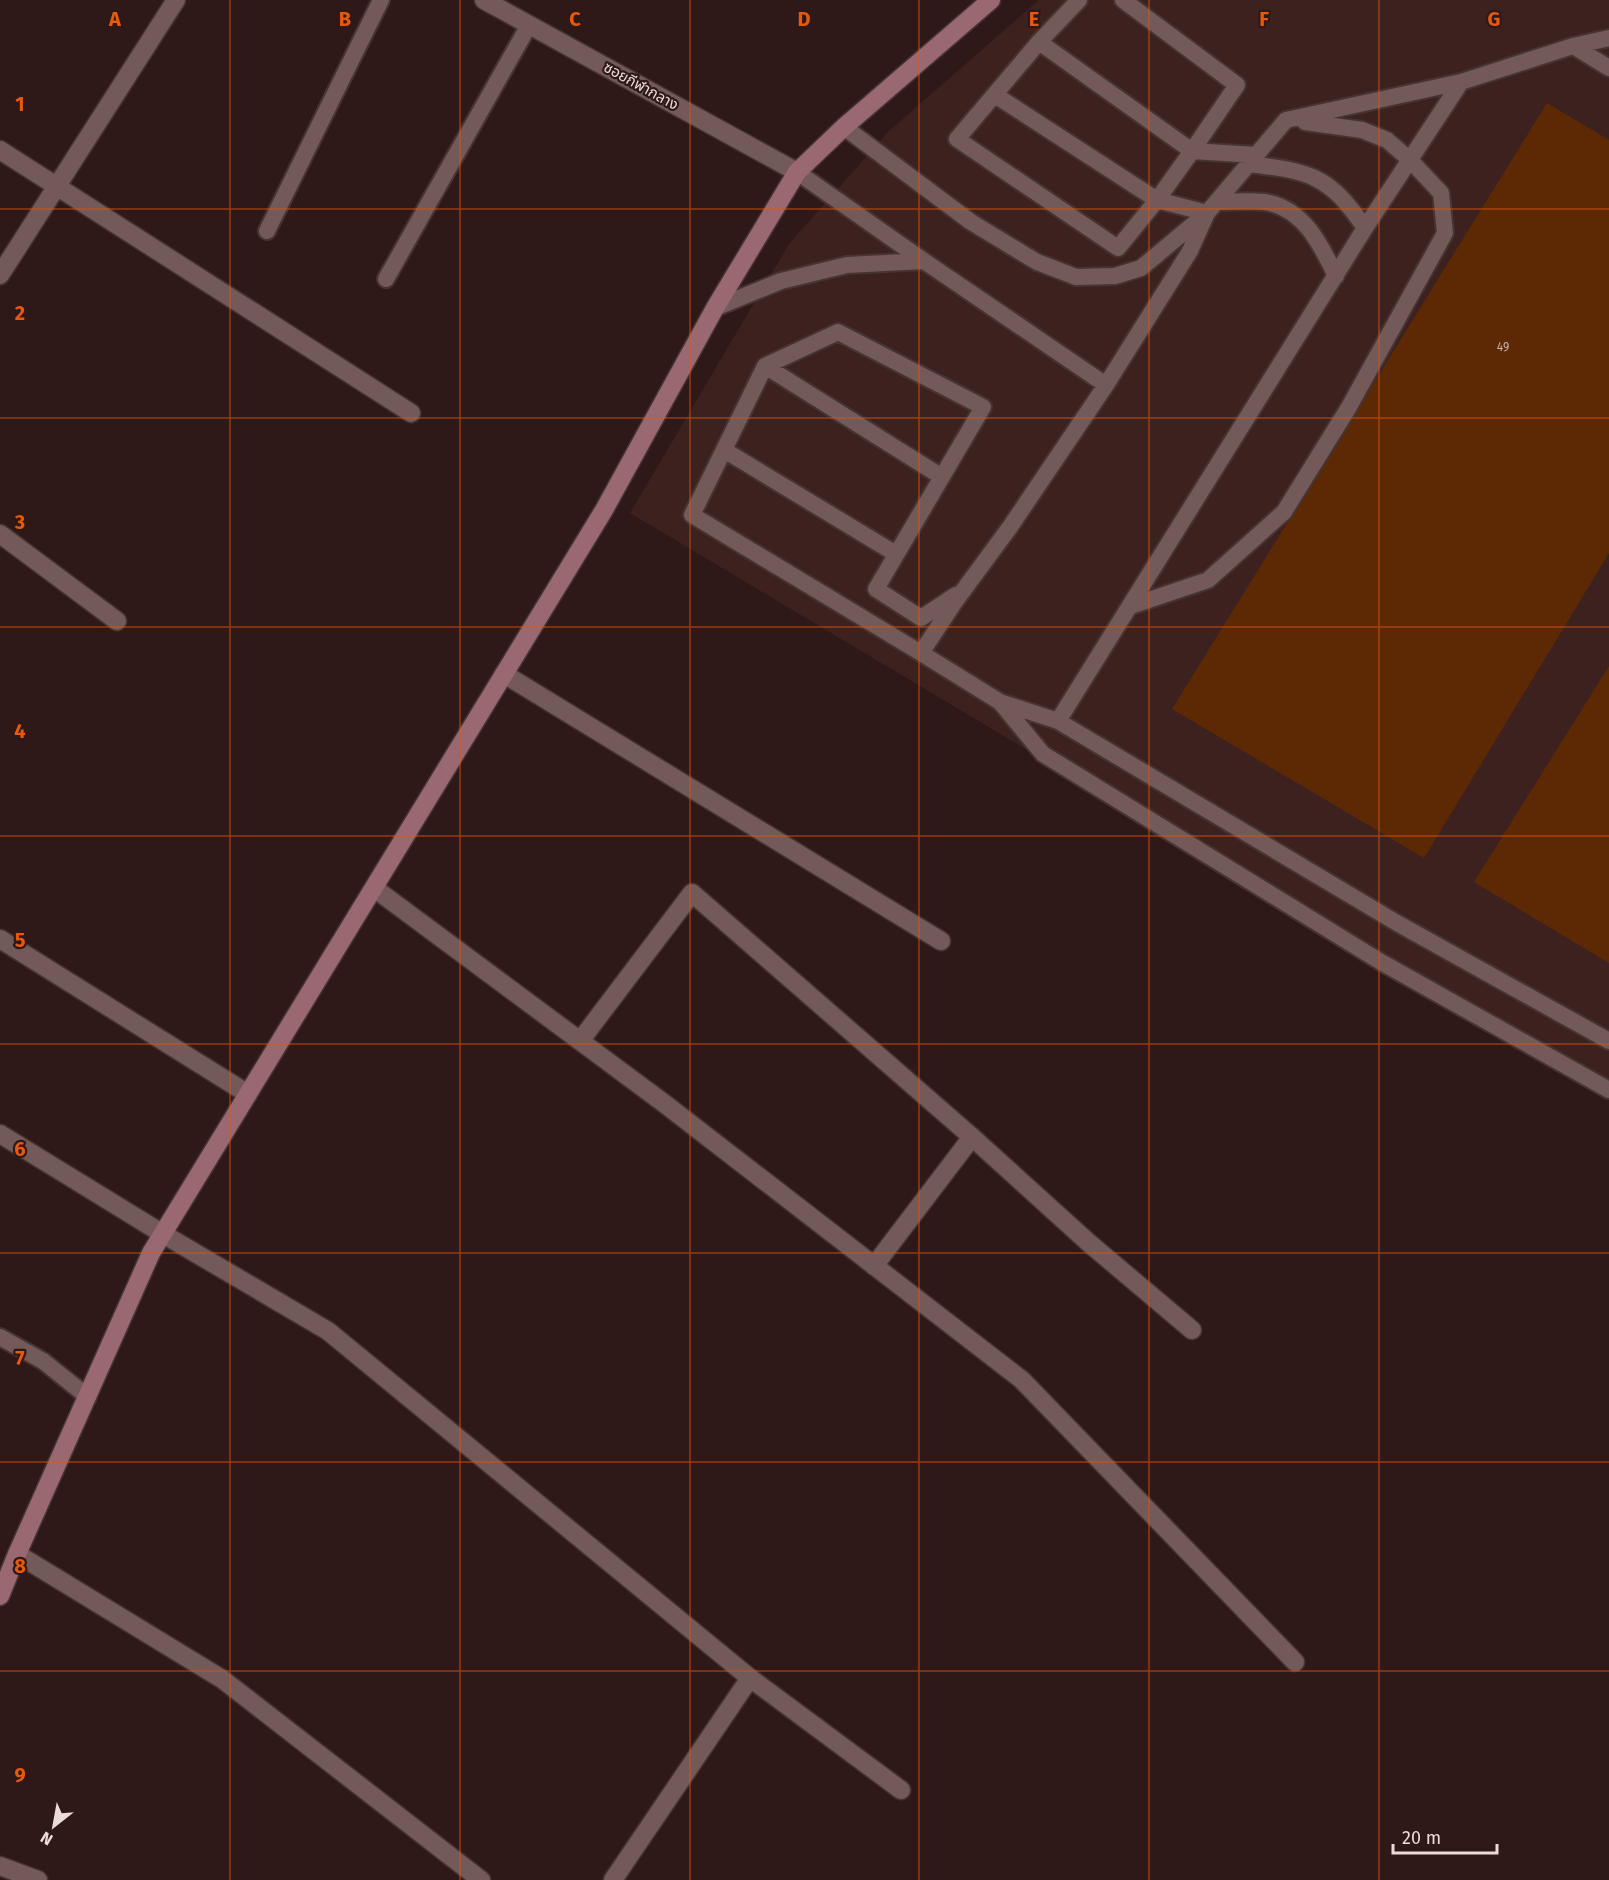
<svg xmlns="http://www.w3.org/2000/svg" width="1609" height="1880" font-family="'Fira Sans','Noto Sans Thai',sans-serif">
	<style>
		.built { fill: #3d211f }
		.building { fill: #5d2905 }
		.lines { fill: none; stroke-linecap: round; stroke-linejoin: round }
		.lane-casing { stroke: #453433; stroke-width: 20 }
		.street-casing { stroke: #453433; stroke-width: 21 }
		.secondary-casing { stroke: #453433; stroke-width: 21 }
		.lane { stroke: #735957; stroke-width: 16 }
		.street { stroke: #735957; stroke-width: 18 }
		.secondary { stroke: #996871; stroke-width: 18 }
		.grid { fill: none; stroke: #e8590c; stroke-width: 1.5; stroke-opacity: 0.55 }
		.labels { text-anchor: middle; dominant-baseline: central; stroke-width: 4.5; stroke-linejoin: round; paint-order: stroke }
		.number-label { font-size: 12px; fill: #c8afa5 }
		.street-label { font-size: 15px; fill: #ebdcda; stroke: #2f1918 }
		.grid-label { font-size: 20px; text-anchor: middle; font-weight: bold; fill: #e8590c; stroke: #2f1918; stroke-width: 4.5; stroke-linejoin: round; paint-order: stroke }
	</style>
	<rect width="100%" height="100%" fill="#2f1918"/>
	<path class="built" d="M1039 0H1609V1097L630 513 789 244 889 131Z"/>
	<path class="building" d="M1547 103 1609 140V553L1424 858 1172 709Z
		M1609 666V963L1474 882Z"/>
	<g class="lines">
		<defs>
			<path id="lane" d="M1123 0 1237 85 1192 151
				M1039 42 1192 151 1157 200 1118 248 957 139Z
				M1039 42 1079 0
				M1573 46 1609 68
				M995 95 1157 200 1207 213
				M844 127 971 222 1037 262 1076 277 1115 276 1141 268 1207 213 1286 120 1461 82 1573 46 1609 38
				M1192 151 1256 155
				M1248 164C1310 171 1329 175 1365 228
				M797 172 924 261 1106 385
				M1217 202C1232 202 1249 200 1264 202 1303 207 1321 245 1336 276
				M1207 213 1190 251 1106 385 1010 527 954 603 921 653 1000 702 1058 721 1365 228 1461 82
				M267 231 381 0
				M386 279 529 25
				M715 308 781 281 847 265 924 261
				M765 366 942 477
				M724 450 896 554
				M1131 606 1208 580 1284 512 1349 407 1445 233 1441 193 1410 160 1387 140 1362 130 1305 122
				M921 653 692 515 765 366 838 332 983 407 876 589 921 618 956 595
				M1000 702 1043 754 1381 962 1609 1090
				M1058 721 1397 923 1609 1041
				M0 1337 43 1361 88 1397"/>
			<path id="street" d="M484 0 797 172
				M0 150 411 413
				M0 275 176 0
				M0 534 117 621
				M504 674 941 941
				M374 888 665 1104 1022 1380 1295 1662
				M0 939 248 1094
				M580 1041 692 893 972 1137 1089 1243 1192 1330
				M0 1134 163 1234 328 1331 750 1678 901 1790
				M874 1266 972 1137
				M17 1554 222 1679 481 1880
				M0 1866 38 1880
				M613 1880 750 1678"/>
			<path id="secondary" d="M0 1596 17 1554 151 1253 604 510 715 308 797 172 844 127 991 0"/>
		</defs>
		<use href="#lane" class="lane-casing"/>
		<use href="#street" class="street-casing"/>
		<use href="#secondary" class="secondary-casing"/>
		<use href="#lane" class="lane"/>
		<use href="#street" class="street"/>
		<use href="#secondary" class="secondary"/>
	</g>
	<path class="grid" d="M230 0V1880M460 0V1880M690 0V1880M919 0V1880M1149 0V1880M1379 0V1880M0 209H1609M0 418H1609M0 627H1609M0 836H1609M0 1044H1609M0 1253H1609M0 1462H1609M0 1671H1609"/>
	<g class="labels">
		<g class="number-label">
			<text x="1503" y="347">49</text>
		</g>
		<g class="street-label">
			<text transform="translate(641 86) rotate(29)">ซอยกีฬากลาง</text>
		</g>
	</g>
	<g class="grid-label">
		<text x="115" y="26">A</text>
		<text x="345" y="26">B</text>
		<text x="575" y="26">C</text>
		<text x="804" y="26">D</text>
		<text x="1034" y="26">E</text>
		<text x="1264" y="26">F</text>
		<text x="1494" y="26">G</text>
		<text x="20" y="111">1</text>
		<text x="20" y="320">2</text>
		<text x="20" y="529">3</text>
		<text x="20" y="738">4</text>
		<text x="20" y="947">5</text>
		<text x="20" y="1156">6</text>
		<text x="20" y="1365">7</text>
		<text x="20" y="1573">8</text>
		<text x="20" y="1782">9</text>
	</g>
	<g transform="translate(54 1826) rotate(211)" stroke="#2f1918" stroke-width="4.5" paint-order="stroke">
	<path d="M0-4.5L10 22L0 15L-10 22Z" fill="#ebdcda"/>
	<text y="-9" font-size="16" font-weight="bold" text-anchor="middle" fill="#ebdcda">N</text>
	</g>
	<path d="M1393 1844v9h104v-9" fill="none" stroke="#ebdcda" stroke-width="3"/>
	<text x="1402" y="1844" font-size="18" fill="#ebdcda" stroke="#2f1918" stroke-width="4.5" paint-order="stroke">20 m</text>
</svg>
